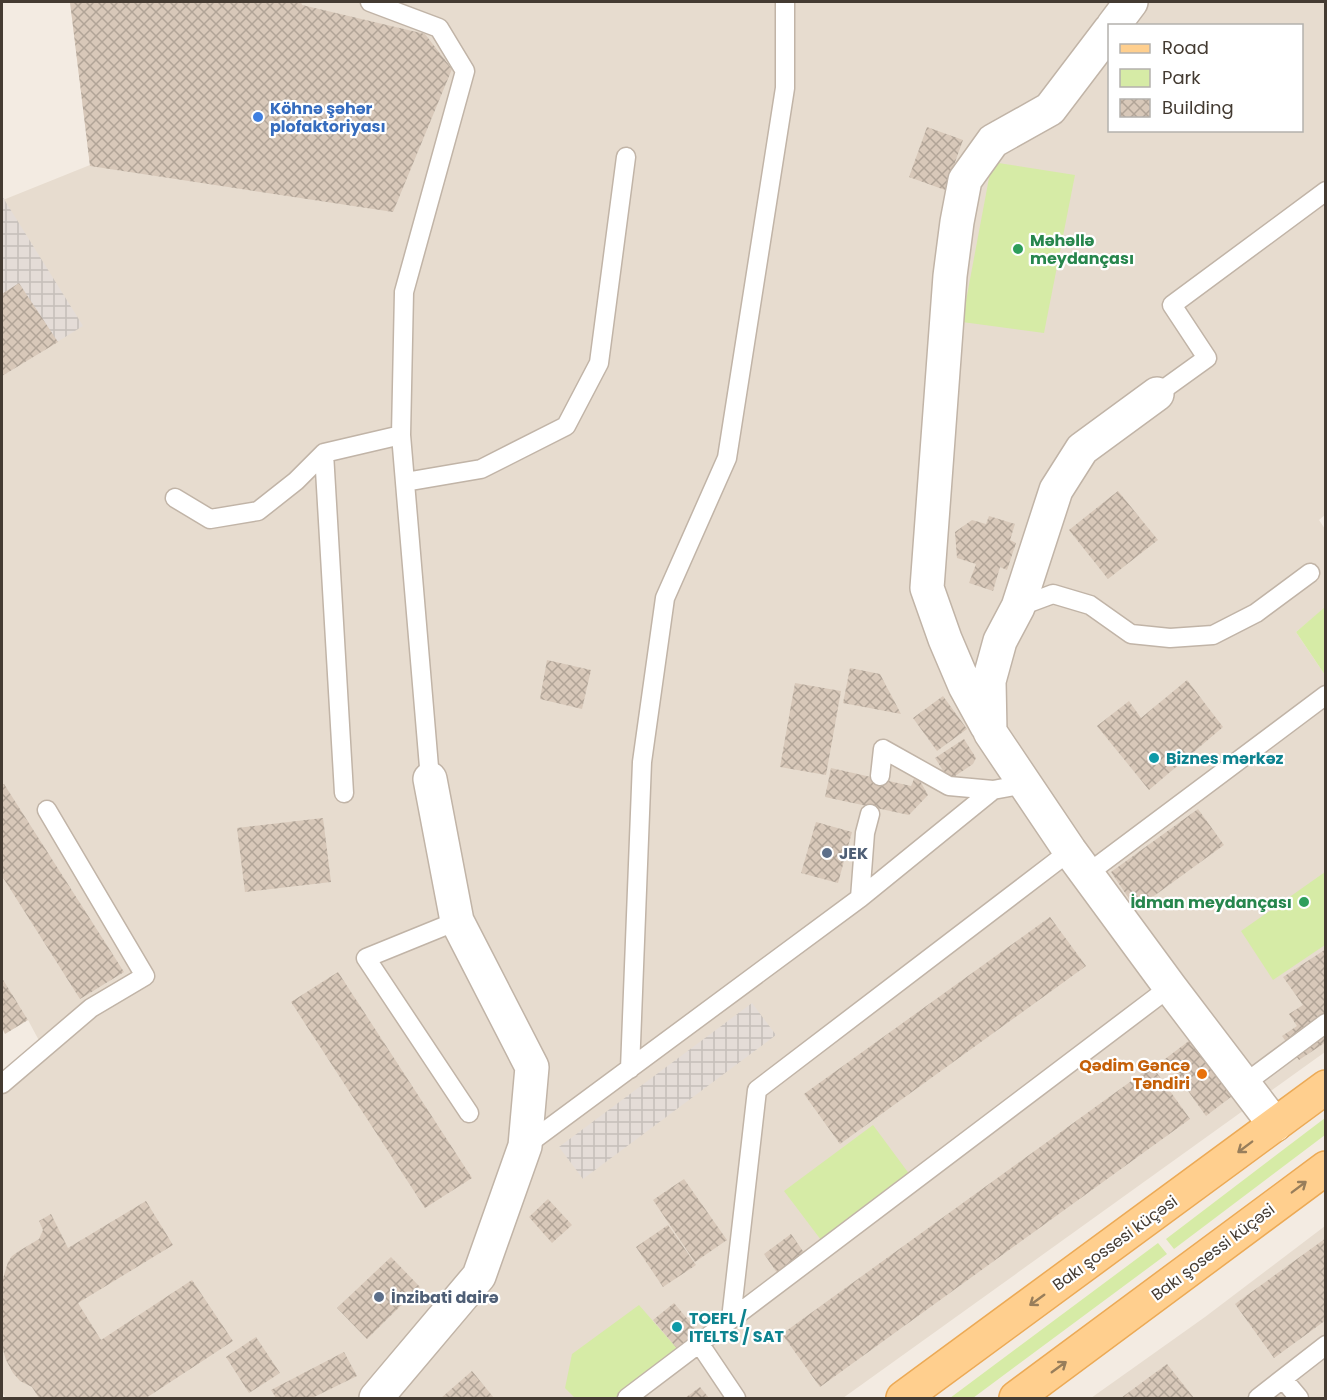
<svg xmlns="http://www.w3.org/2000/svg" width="1327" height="1400" font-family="Poppins,sans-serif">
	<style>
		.residential { fill: #e7dccf; fill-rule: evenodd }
		.industrial { fill: url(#industrial-grid) }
		.green { fill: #d6eba6 }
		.building { fill: url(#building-cross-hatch) }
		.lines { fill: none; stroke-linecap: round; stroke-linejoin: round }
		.service-casing { stroke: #c1b4a7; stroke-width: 21 }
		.minor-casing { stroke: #c1b4a7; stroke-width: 36 }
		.primary-casing { stroke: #ecaa56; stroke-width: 36 }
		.service { stroke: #fff; stroke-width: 18 }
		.minor { stroke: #fff; stroke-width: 33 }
		.primary { stroke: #ffcf8e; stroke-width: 33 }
		.oneway { stroke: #987e5b }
		.shop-dot { fill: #3f7fe0; stroke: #fff; stroke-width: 2 }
		.leisure-dot { fill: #2e9e5b; stroke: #fff; stroke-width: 2 }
		.culture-dot { fill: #0f9aa8; stroke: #fff; stroke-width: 2 }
		.service-dot { fill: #5c6f8a; stroke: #fff; stroke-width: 2 }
		.food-dot { fill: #e8710a; stroke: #fff; stroke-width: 2 }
		.labels { text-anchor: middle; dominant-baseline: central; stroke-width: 4.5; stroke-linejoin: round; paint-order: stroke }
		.shop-label { font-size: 16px; font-weight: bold; fill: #366cbe; stroke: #fff; text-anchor: start }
		.leisure-label { font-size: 16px; font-weight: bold; fill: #27864d; stroke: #fff; text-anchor: start }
		.culture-label { font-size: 16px; font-weight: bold; fill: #0d838f; stroke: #fff; text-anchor: start }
		.service-label { font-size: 16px; font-weight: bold; fill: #4e5e75; stroke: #fff; text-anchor: start }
		.food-label { font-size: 16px; font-weight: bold; fill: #c56008; stroke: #fff; text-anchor: end }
		.street-label { font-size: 16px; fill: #443b32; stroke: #fff }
	</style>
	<defs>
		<pattern id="industrial-grid" width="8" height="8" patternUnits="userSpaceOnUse" patternTransform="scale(1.5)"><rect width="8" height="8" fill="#e4dcd7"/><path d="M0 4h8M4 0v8" fill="none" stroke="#c5beb9"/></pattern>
		<pattern id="building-cross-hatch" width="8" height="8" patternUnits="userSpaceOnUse" patternTransform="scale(1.5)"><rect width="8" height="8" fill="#d8c8b9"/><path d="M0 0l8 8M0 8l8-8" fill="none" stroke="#b1a497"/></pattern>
	</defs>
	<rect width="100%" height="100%" fill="#f3ebe2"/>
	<path class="residential" d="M70 2H1325L1326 514 1319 520 1325 529 1326 607 1296 632 1325 675V1052L843 1398H6L2 1392V1084L43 1048 28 1020 2 978V376L3 200 90 165ZM1110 26H1302V130H1110Z
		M1325 1226V1398H1091L1205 1317Z"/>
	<path class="industrial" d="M2 196 83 326 2 376Z
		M752 1003 776 1035 583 1179 559 1147Z"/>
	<path class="green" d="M992 162 1075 175 1044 333 962 322Z
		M1325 607V675L1296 632Z
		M1325 872V945L1273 980 1241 931Z
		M1325 1118V1135L1174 1249 1166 1239Z
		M873 1125 910 1175 821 1240 784 1191Z
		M1158 1243 1167 1254 973 1398H950Z
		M639 1305 680 1352 622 1398H575L565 1388 572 1354Z"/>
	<path class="building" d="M70 2H301L302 5 425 34 452 69 393 212 90 166Z
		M927 127 963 140 945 190 909 177Z
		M19 283 58 342 2 376V294Z
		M1118 491 1158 540 1108 579 1069 530Z
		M989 516 1015 524 1010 540 1016 543 1007 570 1000 567 993 591 969 583 976 564 957 558 955 532 972 520 986 524Z
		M547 660 591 670 582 709 540 699Z
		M850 668 880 674 901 714 843 703Z
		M1187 680 1223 727 1149 790 1097 726 1129 701 1141 718Z
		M795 683 841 691 826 775 780 767Z
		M943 696 967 729 937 751 913 718Z
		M964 739 976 758 973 764 949 780 935 758Z
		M831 768 911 786 914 779 920 781 928 795 909 815 825 797Z
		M4 784 124 972 80 999 2 876V785Z
		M1198 809 1224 845 1136 909 1111 872Z
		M323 818 331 882 245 892 237 828Z
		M816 822 852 832 838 883 801 873Z
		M1050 917 1086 966 840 1144 804 1094Z
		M1326 949V1042L1299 1060 1282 1036 1297 1026 1289 1014 1303 1005 1283 977Z
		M338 972 472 1178 425 1208 291 1002Z
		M2 978 28 1020 5 1034 2 1028Z
		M1198 1034 1240 1090 1206 1116 1165 1059Z
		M1152 1066 1190 1119 820 1387 782 1334Z
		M684 1179 727 1240 695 1262 653 1200Z
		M548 1199 572 1225 552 1243 529 1217Z
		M146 1201 173 1245 78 1303 101 1340 192 1280 233 1341 146 1398H39L32 1387 20 1381 13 1373 6 1360 3 1350 2 1342V1282L8 1262 12 1256 19 1251 39 1239 43 1230 39 1221 51 1214 68 1248Z
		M668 1225 696 1265 663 1287 636 1247Z
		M791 1234 805 1254 778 1274 764 1254Z
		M1326 1238V1320L1274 1358 1235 1304Z
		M391 1257 420 1287 367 1339 337 1308Z
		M674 1303 700 1334 680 1352 653 1320Z
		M256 1337 280 1373 249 1393 226 1357Z
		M344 1352 357 1376 312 1398H276L271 1390Z
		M1167 1364 1194 1398H1121Z
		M472 1371 494 1398H441Z
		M700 1387 709 1398H685Z"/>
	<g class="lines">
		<defs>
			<path id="service" d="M370 2 439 28 465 71 404 292 401 435 430 779
				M1157 394 1207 358 1172 305 1326 191
				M324 453 344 793
				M405 482 481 469 566 426 599 363 626 157
				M175 498 210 519 258 511 296 481 324 453 401 435
				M1018 607 1053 594 1090 605 1131 634 1170 638 1213 635 1256 613 1310 573
				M880 776 883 749 949 786 993 790
				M1087 874 1326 695
				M860 898 865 833 870 814
				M457 921 366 958 469 1113
				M630 1069 642 762 665 598 727 458 785 88V2
				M2 1084 91 1008 145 976 47 810
				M1244 1084 1326 1023
				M525 1146 860 898 993 790 1025 784
				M731 1319 757 1090 1070 851
				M699 1343 736 1398
				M1283 1379 1299 1398
				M627 1398 1170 987
				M1258 1398 1326 1345"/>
			<path id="minor" d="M1113 26 1131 2
				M1157 394 1082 449 1056 490 1018 607 1000 641 989 681 990 732 1070 851 1170 987 1275 1125
				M987 726 965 686 945 639 927 588 950 276 957 222 965 180 993 141 1050 109 1110 30
				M376 1398 479 1276 525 1146 532 1067 457 921 430 779"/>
			<path id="primary" d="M903 1398 1326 1087
				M1016 1398 1326 1168"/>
		</defs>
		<use href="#service" class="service-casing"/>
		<use href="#minor" class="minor-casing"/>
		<use href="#primary" class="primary-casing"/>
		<use href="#service" class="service"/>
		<use href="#minor" class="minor"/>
		<use href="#primary" class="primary"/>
	</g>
	<defs><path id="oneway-shaft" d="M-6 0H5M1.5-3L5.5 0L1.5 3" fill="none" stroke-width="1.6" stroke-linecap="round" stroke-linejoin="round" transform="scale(1.5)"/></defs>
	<g class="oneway">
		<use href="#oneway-shaft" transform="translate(1245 1147) rotate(143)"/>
		<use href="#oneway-shaft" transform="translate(1299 1187) rotate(-37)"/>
		<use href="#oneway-shaft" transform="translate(1037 1300) rotate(144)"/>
		<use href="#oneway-shaft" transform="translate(1059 1367) rotate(-36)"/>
	</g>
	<circle class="shop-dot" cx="258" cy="117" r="6"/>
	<g class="leisure-dot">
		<circle cx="1018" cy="249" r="6"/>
		<circle cx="1304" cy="902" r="6"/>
	</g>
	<g class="culture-dot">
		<circle cx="1154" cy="758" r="6"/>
		<circle cx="677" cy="1327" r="6"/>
	</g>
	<g class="service-dot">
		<circle cx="827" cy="853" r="6"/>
		<circle cx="379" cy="1297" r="6"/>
	</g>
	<circle class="food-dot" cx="1202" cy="1074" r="6"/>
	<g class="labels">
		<g class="shop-label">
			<text x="270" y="108">Köhnə şəhər<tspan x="270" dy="18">plofaktoriyası</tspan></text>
		</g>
		<g class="leisure-label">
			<text x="1030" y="240">Məhəllə<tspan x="1030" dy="18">meydançası</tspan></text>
			<text x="1292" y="902" text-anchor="end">İdman meydançası</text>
		</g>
		<g class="culture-label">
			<text x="1166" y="758">Biznes mərkəz</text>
			<text x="689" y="1318">TOEFL /<tspan x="689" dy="18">ITELTS / SAT</tspan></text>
		</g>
		<g class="service-label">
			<text x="839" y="853">JEK</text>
			<text x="391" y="1297">İnzibati dairə</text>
		</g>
		<g class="food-label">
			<text x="1190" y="1065">Qədim Gəncə<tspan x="1190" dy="18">Təndiri</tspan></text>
		</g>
		<g class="street-label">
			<text transform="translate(1115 1243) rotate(-36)">Bakı şossesi küçəsi</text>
			<text transform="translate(1213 1252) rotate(-37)">Bakı şosessi küçəsi</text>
		</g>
	</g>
	<rect width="1327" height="1400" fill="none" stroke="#443b32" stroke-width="6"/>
	<rect x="1108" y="24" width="195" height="108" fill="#ffffff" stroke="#b4b1ad" stroke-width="1.5"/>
	<rect x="1120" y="44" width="30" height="9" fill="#ffcf8e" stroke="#b4b1ad" stroke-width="1.5"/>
	<text x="1162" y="54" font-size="18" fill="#443b32">Road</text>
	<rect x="1120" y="69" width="30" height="18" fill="#d6eba6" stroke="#b4b1ad" stroke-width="1.5"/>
	<text x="1162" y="84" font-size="18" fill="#443b32">Park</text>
	<rect x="1120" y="99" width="30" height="18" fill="url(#building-cross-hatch)" stroke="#b4b1ad" stroke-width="1.5"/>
	<text x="1162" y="114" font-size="18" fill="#443b32">Building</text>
</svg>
